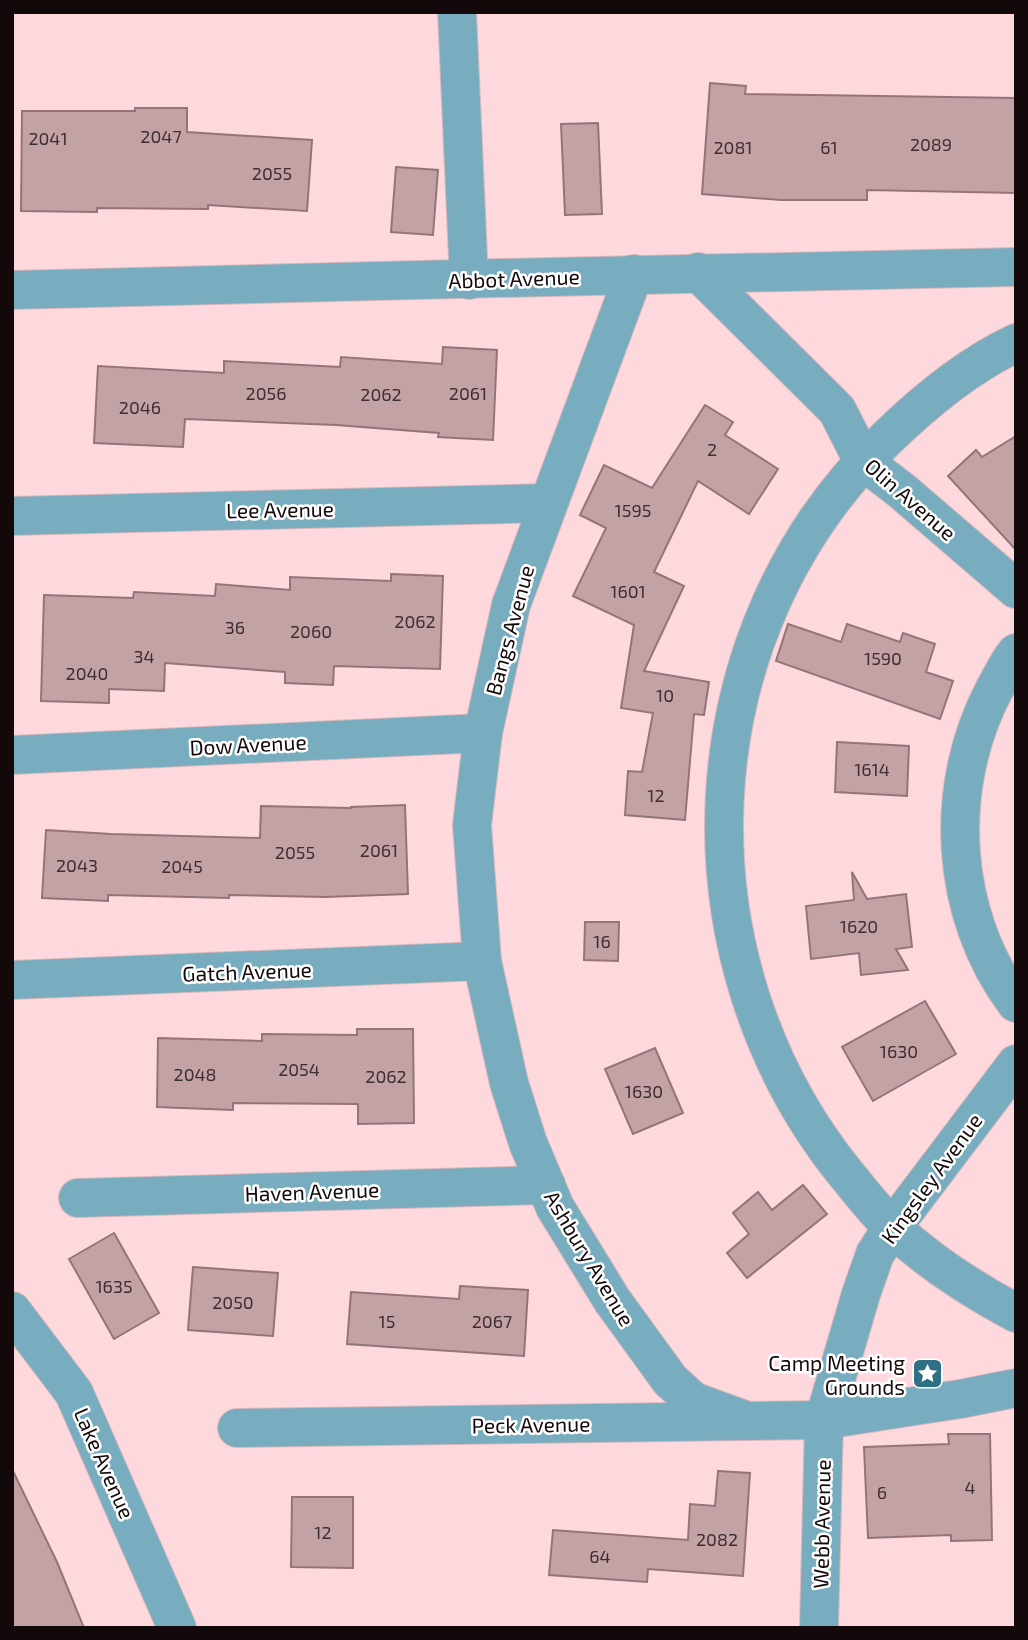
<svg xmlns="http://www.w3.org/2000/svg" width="1028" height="1640" font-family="'Exo 2',sans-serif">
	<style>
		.building { fill: #c3a2a6; stroke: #937478; stroke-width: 2 }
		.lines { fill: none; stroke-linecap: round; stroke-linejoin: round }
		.minor-casing { stroke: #d8b8bc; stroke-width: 40 }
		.minor { stroke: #77adbe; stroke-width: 38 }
		.labels { text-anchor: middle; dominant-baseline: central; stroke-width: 5; stroke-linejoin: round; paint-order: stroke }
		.number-label { font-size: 18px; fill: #3f2e31 }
		.street-label { font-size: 21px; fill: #13080a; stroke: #fff }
		.poi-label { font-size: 21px; fill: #13080a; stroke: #fff; text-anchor: end }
	</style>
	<rect width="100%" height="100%" fill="#fdd9de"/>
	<!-- building -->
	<g class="building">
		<path d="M710 83 746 86 745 94 1016 98V193L867 190V200H781L702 194Z"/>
		<path d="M135 108H187V132L312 140 307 211 208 205V209L97 208V212L21 211 22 111H135Z"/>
		<path d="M598 123 602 214 565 215 561 124Z"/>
		<path d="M396 167 438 170 433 235 391 232Z"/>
		<path d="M443 347 497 350 493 440 438 437 439 433 336 425 185 419 183 447 94 443 98 366 224 373V361L340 367 341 357 442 364Z"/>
		<path d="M705 405 733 422 725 435 778 469 749 514 698 481 654 572 684 586 644 671 709 682 704 715 694 714 685 820 625 815 628 771 642 772 653 713 621 708 634 625 573 596 606 528 580 515 604 465 652 488Z"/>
		<path d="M1016 436V550L948 476 976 450 982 457Z"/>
		<path d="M391 574 443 576 440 669 334 666 333 685 285 683V672L165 663 164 691 109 689V703L41 701 44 595 133 598 134 592 215 596 216 584 290 590V577L391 581Z"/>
		<path d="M788 624 841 642 847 624 900 642 903 633 935 644 926 672 953 681 940 719 776 661Z"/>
		<path d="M837 742 909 746 907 796 835 792Z"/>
		<path d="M405 805 408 894 325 897 229 895V898L108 895V901L42 898 46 830 111 834 260 838 261 806 351 808V807Z"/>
		<path d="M852 872 867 899 906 894 912 947 896 949 908 970 861 975 859 953 811 959 806 906 854 900Z"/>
		<path d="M585 922H619L618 961 584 960Z"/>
		<path d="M925 1001 956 1054 873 1101 842 1047Z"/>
		<path d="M357 1029H413L414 1123 358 1124V1104L233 1103V1110L157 1107 158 1038 262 1041V1034L357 1035Z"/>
		<path d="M655 1048 683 1113 633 1134 605 1069Z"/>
		<path d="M803 1185 827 1214 747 1278 727 1253 749 1234 733 1213 758 1192 772 1210Z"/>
		<path d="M114 1233 159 1313 114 1339 69 1259Z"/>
		<path d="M193 1267 278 1273 273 1336 188 1330Z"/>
		<path d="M460 1286 528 1290 524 1356 347 1344 351 1292 459 1299Z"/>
		<path d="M948 1434H990L992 1540 951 1541V1535L868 1538 864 1447 949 1444Z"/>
		<path d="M12 1469 57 1562 84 1628H12Z"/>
		<path d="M718 1471 750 1473 743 1576 648 1569 647 1582 549 1575 553 1530 688 1540 690 1504 715 1506Z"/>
		<path d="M292 1497H353V1568L291 1567Z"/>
	</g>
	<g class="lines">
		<defs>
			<g id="minor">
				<path d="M457 12 469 280"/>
				<path d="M698 272 837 410 863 461 902 491 1016 589"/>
				<path d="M634 274 511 605 483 733 472 825 482 961 509 1083 528 1143 555 1207 612 1300 670 1380 693 1401 748 1421"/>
				<path d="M12 290C347 283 681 272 1016 267"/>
				<path d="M1016 343C967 366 925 401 887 438 684 632 671 958 846 1174 861 1192 876 1212 893 1228 929 1262 973 1290 1016 1313"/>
				<path d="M12 516 547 503"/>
				<path d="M1016 653C1007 664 1001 678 994 690 943 787 949 914 1016 1003"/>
				<path d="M12 755 483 733"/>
				<path d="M12 980 482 961"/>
				<path d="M78 1198 546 1185"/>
				<path d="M12 1311 74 1393 177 1628"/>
				<path d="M237 1428 824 1420 960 1399 1016 1388"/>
				<path d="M819 1628 824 1420 861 1294 875 1254 892 1228 1016 1064"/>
			</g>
		</defs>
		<!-- minor casing -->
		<use href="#minor" class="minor-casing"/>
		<!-- minor -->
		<use href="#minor" class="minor"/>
	</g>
	<!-- icons -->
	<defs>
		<symbol id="sight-square" viewBox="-11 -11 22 22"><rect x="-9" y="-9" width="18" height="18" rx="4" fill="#2f7184" stroke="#fff"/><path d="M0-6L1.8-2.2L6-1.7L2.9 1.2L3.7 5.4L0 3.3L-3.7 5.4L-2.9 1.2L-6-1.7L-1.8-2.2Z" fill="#fff"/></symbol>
	</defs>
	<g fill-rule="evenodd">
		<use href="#sight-square" x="910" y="1356" width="35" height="35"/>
	</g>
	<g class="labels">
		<!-- number labels -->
		<g class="number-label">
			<text x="161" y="136">2047</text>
			<text x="48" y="138">2041</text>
			<text x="931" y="144">2089</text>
			<text x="733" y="147">2081</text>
			<text x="829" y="147">61</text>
			<text x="272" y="173">2055</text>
			<text x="266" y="393">2056</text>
			<text x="468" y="393">2061</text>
			<text x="381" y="394">2062</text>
			<text x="140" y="407">2046</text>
			<text x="712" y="449">2</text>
			<text x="633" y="510">1595</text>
			<text x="628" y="591">1601</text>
			<text x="415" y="621">2062</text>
			<text x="235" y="627">36</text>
			<text x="311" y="631">2060</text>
			<text x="144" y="656">34</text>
			<text x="883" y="658">1590</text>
			<text x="87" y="673">2040</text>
			<text x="665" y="695">10</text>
			<text x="872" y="769">1614</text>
			<text x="656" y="795">12</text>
			<text x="379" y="850">2061</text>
			<text x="295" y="852">2055</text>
			<text x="77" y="865">2043</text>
			<text x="182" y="866">2045</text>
			<text x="859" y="926">1620</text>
			<text x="602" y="941">16</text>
			<text x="899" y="1051">1630</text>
			<text x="299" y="1069">2054</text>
			<text x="195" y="1074">2048</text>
			<text x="386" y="1076">2062</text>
			<text x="644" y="1091">1630</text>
			<text x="114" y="1286">1635</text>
			<text x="233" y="1302">2050</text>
			<text x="387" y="1321">15</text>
			<text x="492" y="1321">2067</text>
			<text x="970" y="1487">4</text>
			<text x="882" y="1492">6</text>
			<text x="323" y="1532">12</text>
			<text x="717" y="1539">2082</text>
			<text x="600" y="1556">64</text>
		</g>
		<!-- street labels -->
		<g class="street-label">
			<text transform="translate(514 278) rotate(-2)">Abbot Avenue</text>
			<text transform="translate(911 499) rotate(41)">Olin Avenue</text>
			<text transform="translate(280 509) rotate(-1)">Lee Avenue</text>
			<text transform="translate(509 630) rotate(-75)">Bangs Avenue</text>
			<text transform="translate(248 744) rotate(-3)">Dow Avenue</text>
			<text transform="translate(247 971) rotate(-2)">Gatch Avenue</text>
			<text transform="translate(931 1178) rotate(-54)">Kingsley Avenue</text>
			<text transform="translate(312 1191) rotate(-2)">Haven Avenue</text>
			<text transform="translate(590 1258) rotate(59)">Ashbury Avenue</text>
			<text transform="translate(531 1424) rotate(-1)">Peck Avenue</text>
			<text transform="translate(105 1463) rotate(66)">Lake Avenue</text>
			<text transform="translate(821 1524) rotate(-89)">Webb Avenue</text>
		</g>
		<!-- poi labels -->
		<g class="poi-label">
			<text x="905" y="1362">Camp Meeting<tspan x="905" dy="24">Grounds</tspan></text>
		</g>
	</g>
	<!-- border -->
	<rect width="1028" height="1640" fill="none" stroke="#13080a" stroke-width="28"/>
</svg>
